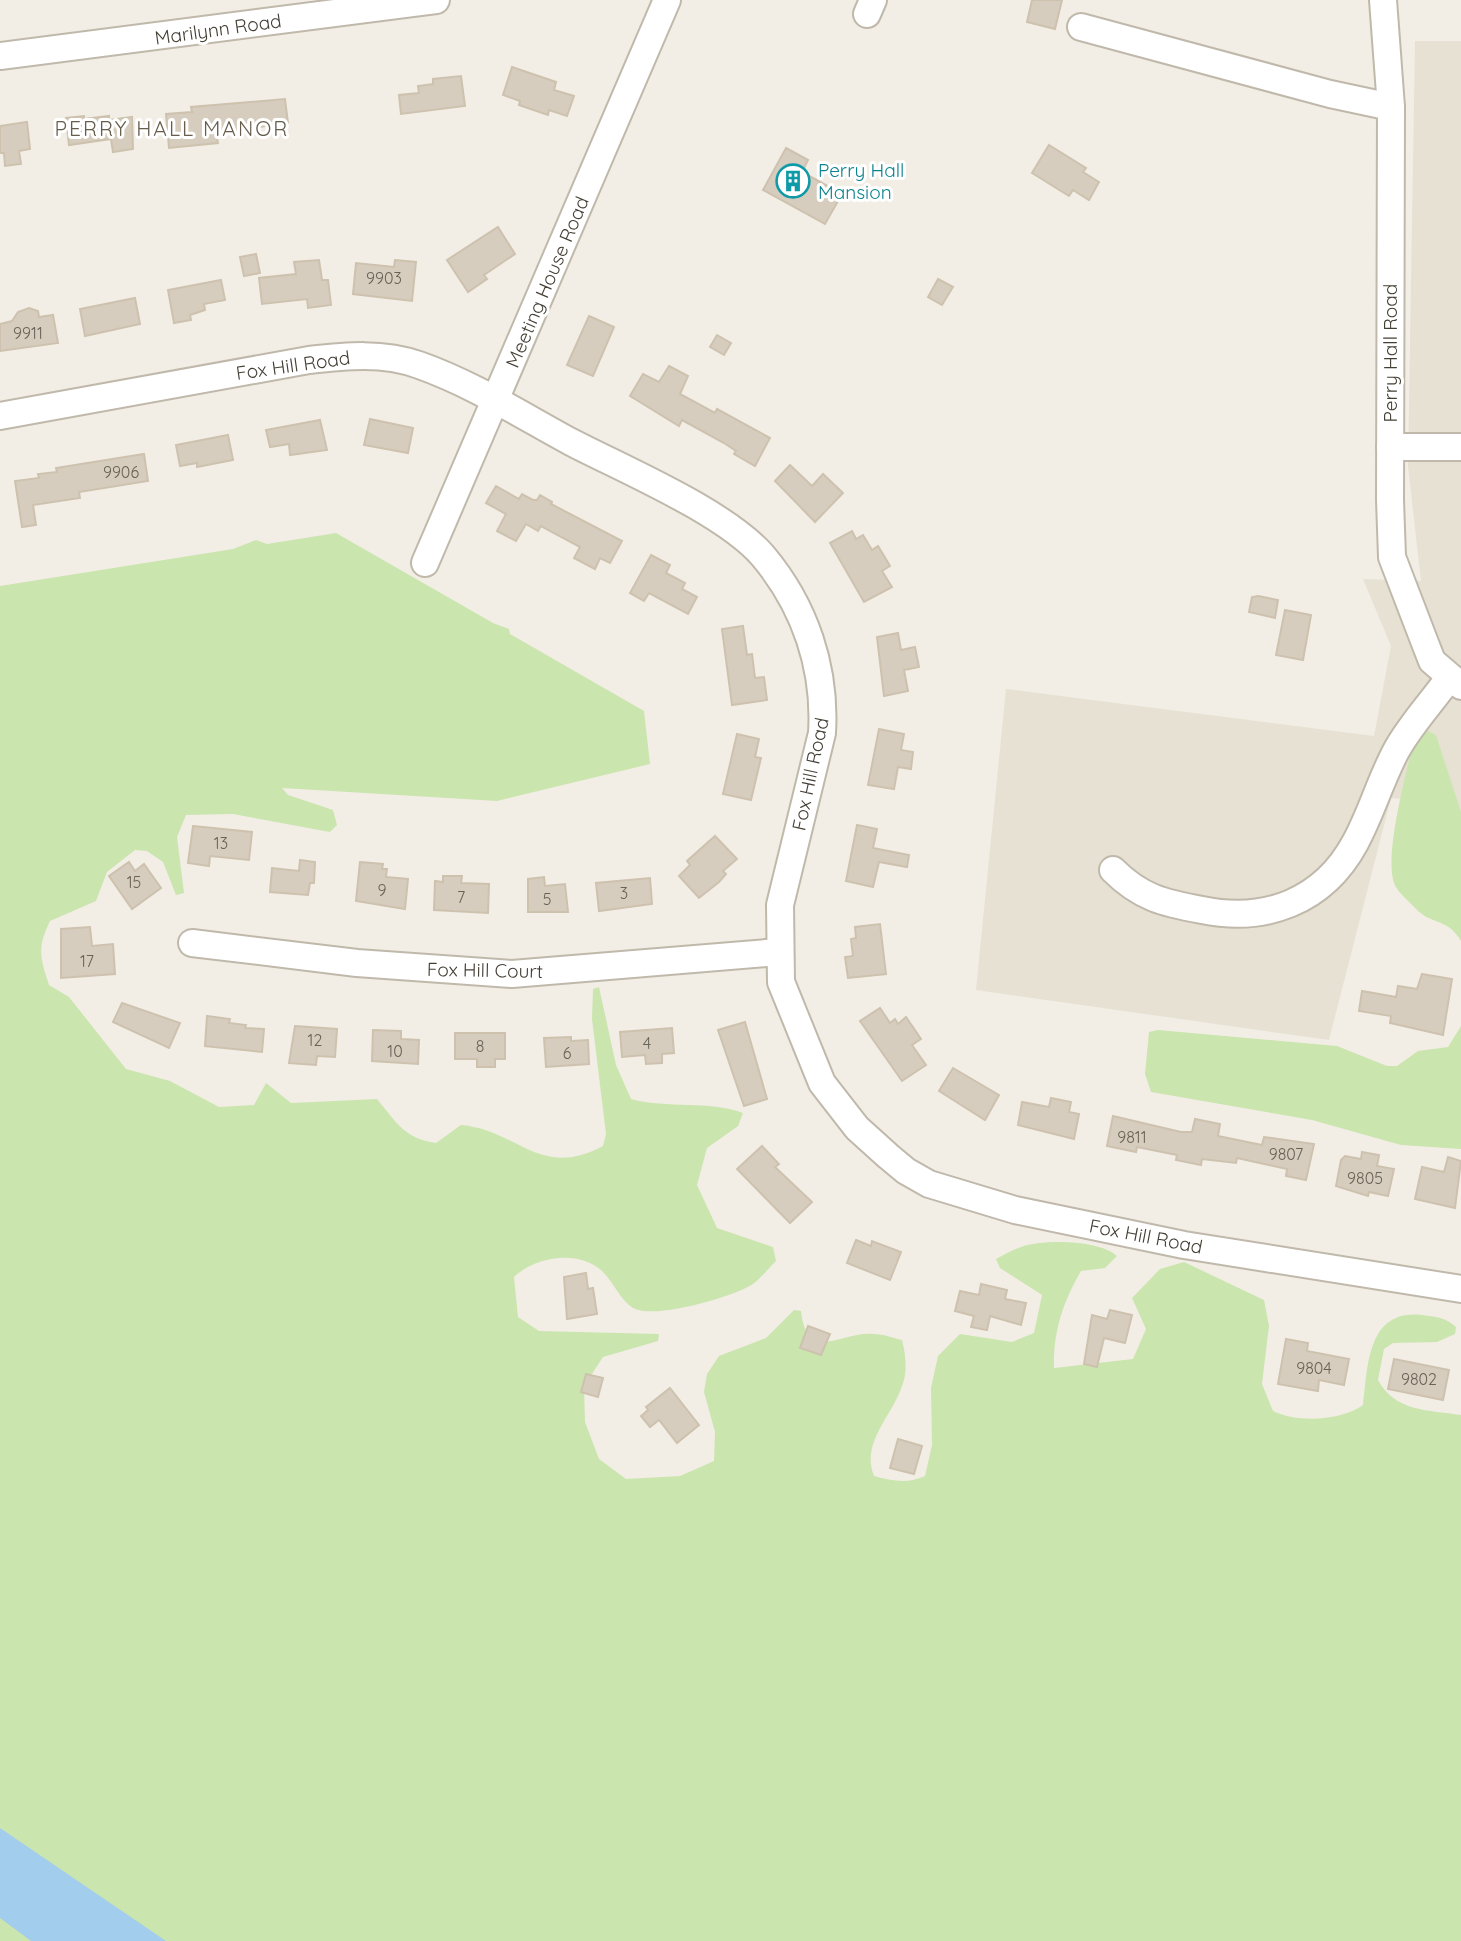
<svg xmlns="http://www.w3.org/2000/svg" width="1461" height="1941" font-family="Quicksand,sans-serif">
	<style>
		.residential { fill: #e6e1d3 }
		.green { fill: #cbe5af }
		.water { fill: #a3cded }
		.building { fill: #d6cdbe; stroke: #cec2af; stroke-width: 2 }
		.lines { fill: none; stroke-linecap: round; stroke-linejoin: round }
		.minor-casing { stroke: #c0b9ab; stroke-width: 30 }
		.minor { stroke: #fff; stroke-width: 26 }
		.labels { text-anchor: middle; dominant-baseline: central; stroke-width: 6; stroke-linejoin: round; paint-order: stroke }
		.number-label { font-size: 16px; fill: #686257 }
		.street-label { font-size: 19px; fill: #443f35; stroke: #fff }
		.culture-label { font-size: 19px; fill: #0d838f; stroke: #fff; text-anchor: start }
		.neighbourhood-label { font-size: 21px; letter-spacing: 2px; fill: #675d4d; stroke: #fff }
	</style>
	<rect width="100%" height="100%" fill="#f2eee5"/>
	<!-- residential -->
	<path class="residential" d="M1415 41H1461V842L1446 803 1391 798 1329 1040 976 990 1006 689 1374 736 1391 646 1363 579 1421 581 1408 466Z"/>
	<!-- green -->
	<g class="green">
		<path d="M336 533 493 623 509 629 510 634 644 711 650 764 497 801 282 788 288 795 333 810 337 825 330 832 233 814 186 815 177 837 184 893 176 895 163 862 147 851 135 850 107 872 96 901 50 921C37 948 40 957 49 985L69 997 126 1069 170 1081 219 1107 254 1105 266 1083 291 1103 377 1099C397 1123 404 1138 436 1143L461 1125C519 1130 539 1180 603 1146L606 1134 592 1019 593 989 599 987 616 1065 631 1099C669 1109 707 1100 743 1113L738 1126 707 1148 697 1185 717 1228 773 1247 776 1261C769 1268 761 1278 753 1284 733 1297 654 1320 633 1308 620 1300 613 1281 602 1271 578 1249 535 1257 514 1277L518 1317 539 1331 659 1334 658 1341 603 1357 584 1386 585 1422 599 1459 626 1479 680 1476 714 1461 715 1432 704 1392 707 1374 719 1356 766 1338 794 1310 801 1311C807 1365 841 1331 874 1334 883 1334 893 1338 902 1340 906 1356 908 1373 901 1389 890 1418 861 1444 874 1476 892 1481 908 1484 925 1476L932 1445 931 1388 938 1356 960 1334 1012 1342 1034 1333 1042 1295 1000 1268 996 1259C1004 1255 1012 1250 1021 1247 1044 1239 1099 1240 1117 1256L1105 1268 1081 1271C1063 1302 1053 1332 1054 1368L1133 1359 1146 1329 1132 1298 1160 1269 1184 1262 1264 1300 1269 1326 1262 1384 1273 1411C1297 1423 1341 1421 1363 1405 1368 1366 1367 1309 1422 1315 1436 1317 1445 1317 1456 1327L1455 1334 1437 1342 1393 1343 1384 1349 1378 1380C1395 1412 1429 1410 1461 1415V1941H0V586L233 549 256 540 267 544Z"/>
		<path d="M1422 728 1436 735 1461 812V941C1447 917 1432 926 1415 908 1409 901 1397 892 1394 883 1384 853 1407 772 1414 738Z"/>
		<path d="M1461 1026V1149L1401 1145 1312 1120 1151 1092 1145 1074 1149 1032 1158 1030 1337 1046 1387 1066H1397L1418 1051 1448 1047Z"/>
	</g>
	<!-- water -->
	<path class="water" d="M0 1828 166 1941H31L0 1918Z"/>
	<!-- building -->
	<g class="building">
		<path d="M1032 0H1062L1055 29 1027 22Z"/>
		<path d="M512 67 556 82 554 90 574 96 567 116 549 110 548 115 519 105 520 101 503 95Z"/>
		<path d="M461 76 465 106 401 114 399 95 419 93 418 86 433 84V79Z"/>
		<path d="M285 99 288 123 216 133 218 143 169 148 166 114 192 112 191 107Z"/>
		<path d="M84 116V119L109 116V120L132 117 133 149 113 152 111 139 69 145 66 118Z"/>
		<path d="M27 122 30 149 19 151 21 164 5 166 4 153H0V126Z"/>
		<path d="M1049 145 1086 168 1083 172 1099 182 1089 200 1073 190 1069 196 1032 173Z"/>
		<path d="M786 148 808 160 802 172 842 194 825 224 763 190Z"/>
		<path d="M498 227 515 254 484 275 487 279 468 292 447 260Z"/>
		<path d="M256 254 260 273 244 276 240 257Z"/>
		<path d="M319 260 322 280H328L331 305 308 308 307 299 262 304 259 278 296 274 294 262Z"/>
		<path d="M395 260 416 262 412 301 353 294 356 263 394 267Z"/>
		<path d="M938 279 953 287 942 305 928 297Z"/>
		<path d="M221 280 225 300 204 304 205 310 190 315 191 320 174 323 168 290Z"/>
		<path d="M135 298 140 324 85 336 80 309Z"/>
		<path d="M29 308 38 311 39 317 53 315 58 343 0 351V324L12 321 18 312Z"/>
		<path d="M589 316 614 327 593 376 567 365Z"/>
		<path d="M717 335 731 343 724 355 710 347Z"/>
		<path d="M669 366 688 376 680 394 715 413 717 409 770 438 755 466 734 454 736 451 724 443 682 420 679 426 630 396 643 374 659 382Z"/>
		<path d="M370 419 413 428 408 453 364 445Z"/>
		<path d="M320 420 327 450 290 455 289 444 270 447 266 430Z"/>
		<path d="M228 435 233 460 197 467V463L180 466 176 445Z"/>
		<path d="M144 454 148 481 79 492 80 498 33 505 36 525 22 527 15 481 39 478 38 474 57 472 56 468Z"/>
		<path d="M790 465 812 486 823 474 843 493 815 522 775 481Z"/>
		<path d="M496 486 519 499 522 494 533 500H537L540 495 552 502 551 504 622 541 610 563 600 558 595 569 574 558 580 547 541 526 538 531 526 524 516 541 497 531 506 514 486 503Z"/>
		<path d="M852 531 856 539 863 535 872 550 878 546 890 566 882 571 892 587 864 602 830 543Z"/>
		<path d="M651 555 670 565 666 573 685 583 682 589 697 597 688 614 649 593 644 601 630 593Z"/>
		<path d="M1258 596 1278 600 1275 618 1249 612 1252 597Z"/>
		<path d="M1285 610 1311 615 1303 660 1276 655Z"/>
		<path d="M743 626 747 655 752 654 755 678 764 677 767 700 732 705 722 629Z"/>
		<path d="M898 633 901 650 915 647 919 667 904 670 908 691 884 696 877 637Z"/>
		<path d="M879 729 904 734 901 750 913 752 911 769 898 767 894 789 868 785Z"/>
		<path d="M737 734 759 739 755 757 761 758 751 800 723 794Z"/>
		<path d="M857 825 877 829 873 848 909 855 907 867 879 862 873 887 846 881Z"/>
		<path d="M193 826 252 832 249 860 210 856 209 866 188 863Z"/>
		<path d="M715 836 737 859 723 871 726 874 719 882 699 898 679 876 690 865 687 861Z"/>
		<path d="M300 860 315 862 314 883H310L308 895 270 892 272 868 299 871Z"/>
		<path d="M129 862 135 871 144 864 161 888 132 909 109 876Z"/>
		<path d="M360 862 383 864 382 869H387L386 877 408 879 405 909 356 901Z"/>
		<path d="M443 876H462L461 883 489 884 488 913 434 910 435 881 443 882Z"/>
		<path d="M544 877 545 886 565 884 568 912H528V879Z"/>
		<path d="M650 878 652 904 599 911 596 883Z"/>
		<path d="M880 924 886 974 848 978 845 957 853 956 851 939 856 938 855 927Z"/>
		<path d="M90 927 92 946 113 944 115 974 61 978V929Z"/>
		<path d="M1422 974 1452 979 1443 1035 1390 1023 1391 1016 1359 1011 1362 991 1396 997 1398 986 1417 989Z"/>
		<path d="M122 1003 180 1023 169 1048 113 1022Z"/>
		<path d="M880 1008 890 1023 895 1019 898 1024 906 1017 921 1039 912 1045 926 1065 902 1081 860 1021Z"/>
		<path d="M207 1016 230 1019 229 1023 246 1025 245 1028 264 1029 262 1052 205 1046Z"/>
		<path d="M745 1022 767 1099 744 1106 718 1030Z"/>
		<path d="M295 1026 337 1029 335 1057 317 1056 316 1065 289 1063Z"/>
		<path d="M672 1028 674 1053 662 1054V1063L646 1064 645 1055 622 1057 620 1032Z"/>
		<path d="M373 1030 401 1031V1039L419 1040 418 1064 372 1061Z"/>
		<path d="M455 1033H505V1059H495V1067H477V1059H455Z"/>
		<path d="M571 1037V1041L588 1040 589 1064 546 1067 544 1038Z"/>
		<path d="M953 1068 999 1095 985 1120 939 1091Z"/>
		<path d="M1051 1098 1071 1102 1069 1112 1079 1114 1074 1139 1018 1125 1022 1102 1049 1107Z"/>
		<path d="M1113 1116 1181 1132H1192L1195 1119 1220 1124 1218 1136 1262 1145 1264 1137 1314 1144 1306 1180 1286 1176 1287 1169 1237 1158 1236 1163 1202 1159 1201 1165 1176 1160 1177 1155 1137 1147 1136 1152 1107 1146Z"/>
		<path d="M762 1146 779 1164 775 1167 812 1202 790 1223 737 1169Z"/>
		<path d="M1362 1152 1379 1155 1377 1166 1394 1169 1388 1196 1369 1192 1368 1196 1336 1186 1341 1160 1345 1156 1361 1159Z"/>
		<path d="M1448 1157 1461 1161 1455 1208 1415 1199 1422 1167 1444 1172Z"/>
		<path d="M856 1240 871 1246 872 1241 901 1252 890 1280 847 1263Z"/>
		<path d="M586 1273 588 1289 593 1288 597 1314 567 1319 564 1277Z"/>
		<path d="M981 1284 1007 1290 1005 1299 1026 1303 1021 1325 990 1316 987 1330 971 1327 974 1316 955 1311 960 1291 979 1295Z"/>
		<path d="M1110 1310 1132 1315 1125 1343 1104 1338 1097 1367 1084 1364 1092 1315 1107 1319Z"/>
		<path d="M808 1326 830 1334 821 1355 800 1348Z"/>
		<path d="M1286 1339 1308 1343 1307 1351 1349 1359 1344 1385 1319 1380 1318 1391 1278 1384Z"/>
		<path d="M1394 1359 1449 1370 1443 1400 1388 1389Z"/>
		<path d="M586 1374 603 1378 598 1397 581 1392Z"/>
		<path d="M670 1388 699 1425 677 1443 659 1420 650 1427 641 1416 648 1410 646 1407Z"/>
		<path d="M898 1439 922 1446 914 1474 890 1468Z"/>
	</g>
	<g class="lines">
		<defs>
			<g id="minor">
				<path d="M1383 0 1391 107 1390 500 1392 557 1425 643 1432 661 1461 686"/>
				<path d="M867 14 873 0"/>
				<path d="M1081 27 1330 94 1391 107"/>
				<path d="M0 56 436 0"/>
				<path d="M0 416 309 360C346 356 383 352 419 365 473 384 521 415 571 442 625 470 725 512 763 556 805 606 826 668 822 733L780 905 781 982 822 1083 857 1128 888 1156 906 1171 929 1184 1015 1210 1184 1245 1461 1289"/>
				<path d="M1390 447H1461"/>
				<path d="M425 563 667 0"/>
				<path d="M1113 870C1141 898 1164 903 1202 910 1265 923 1323 902 1355 843 1371 814 1380 781 1396 751 1410 725 1432 702 1449 678"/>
				<path d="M192 943 357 963 512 974 779 952"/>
			</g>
		</defs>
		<!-- minor casing -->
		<use href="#minor" class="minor-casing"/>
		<!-- minor -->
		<use href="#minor" class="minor"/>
	</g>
	<!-- icons -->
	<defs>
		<symbol id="building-ring" viewBox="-11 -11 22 22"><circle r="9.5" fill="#fff" stroke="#0f9aa8" stroke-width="1.5"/><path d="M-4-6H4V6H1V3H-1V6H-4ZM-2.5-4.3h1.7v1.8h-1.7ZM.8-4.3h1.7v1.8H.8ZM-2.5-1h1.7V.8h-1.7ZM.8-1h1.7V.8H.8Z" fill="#0f9aa8"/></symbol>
	</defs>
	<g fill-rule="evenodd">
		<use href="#building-ring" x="774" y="162" width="38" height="38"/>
	</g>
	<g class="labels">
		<!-- number labels -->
		<g class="number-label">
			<text x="384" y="278">9903</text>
			<text x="28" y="333">9911</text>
			<text x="121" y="472">9906</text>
			<text x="221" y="843">13</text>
			<text x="134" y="882">15</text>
			<text x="382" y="890">9</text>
			<text x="624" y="893">3</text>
			<text x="461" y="897">7</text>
			<text x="547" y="899">5</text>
			<text x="87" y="961">17</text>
			<text x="315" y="1040">12</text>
			<text x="647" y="1043">4</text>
			<text x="480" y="1046">8</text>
			<text x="395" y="1051">10</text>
			<text x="567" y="1053">6</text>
			<text x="1132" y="1137">9811</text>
			<text x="1286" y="1154">9807</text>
			<text x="1365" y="1178">9805</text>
			<text x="1314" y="1368">9804</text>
			<text x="1419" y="1379">9802</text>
		</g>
		<!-- street labels -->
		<g class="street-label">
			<text transform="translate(218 29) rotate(-8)">Marilynn Road</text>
			<text transform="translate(547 282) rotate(-67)">Meeting House Road</text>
			<text transform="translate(1390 353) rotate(-90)">Perry Hall Road</text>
			<text transform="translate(293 365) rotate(-8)">Fox Hill Road</text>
			<text transform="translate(810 774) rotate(-78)">Fox Hill Road</text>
			<text transform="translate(485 970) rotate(1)">Fox Hill Court</text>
			<text transform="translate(1146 1236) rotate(11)">Fox Hill Road</text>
		</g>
		<!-- culture labels -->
		<g class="culture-label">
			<text x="818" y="170">Perry Hall<tspan x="818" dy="22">Mansion</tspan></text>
		</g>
		<!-- neighbourhood labels -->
		<g class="neighbourhood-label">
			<text x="172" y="128">PERRY HALL MANOR</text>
		</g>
	</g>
</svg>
